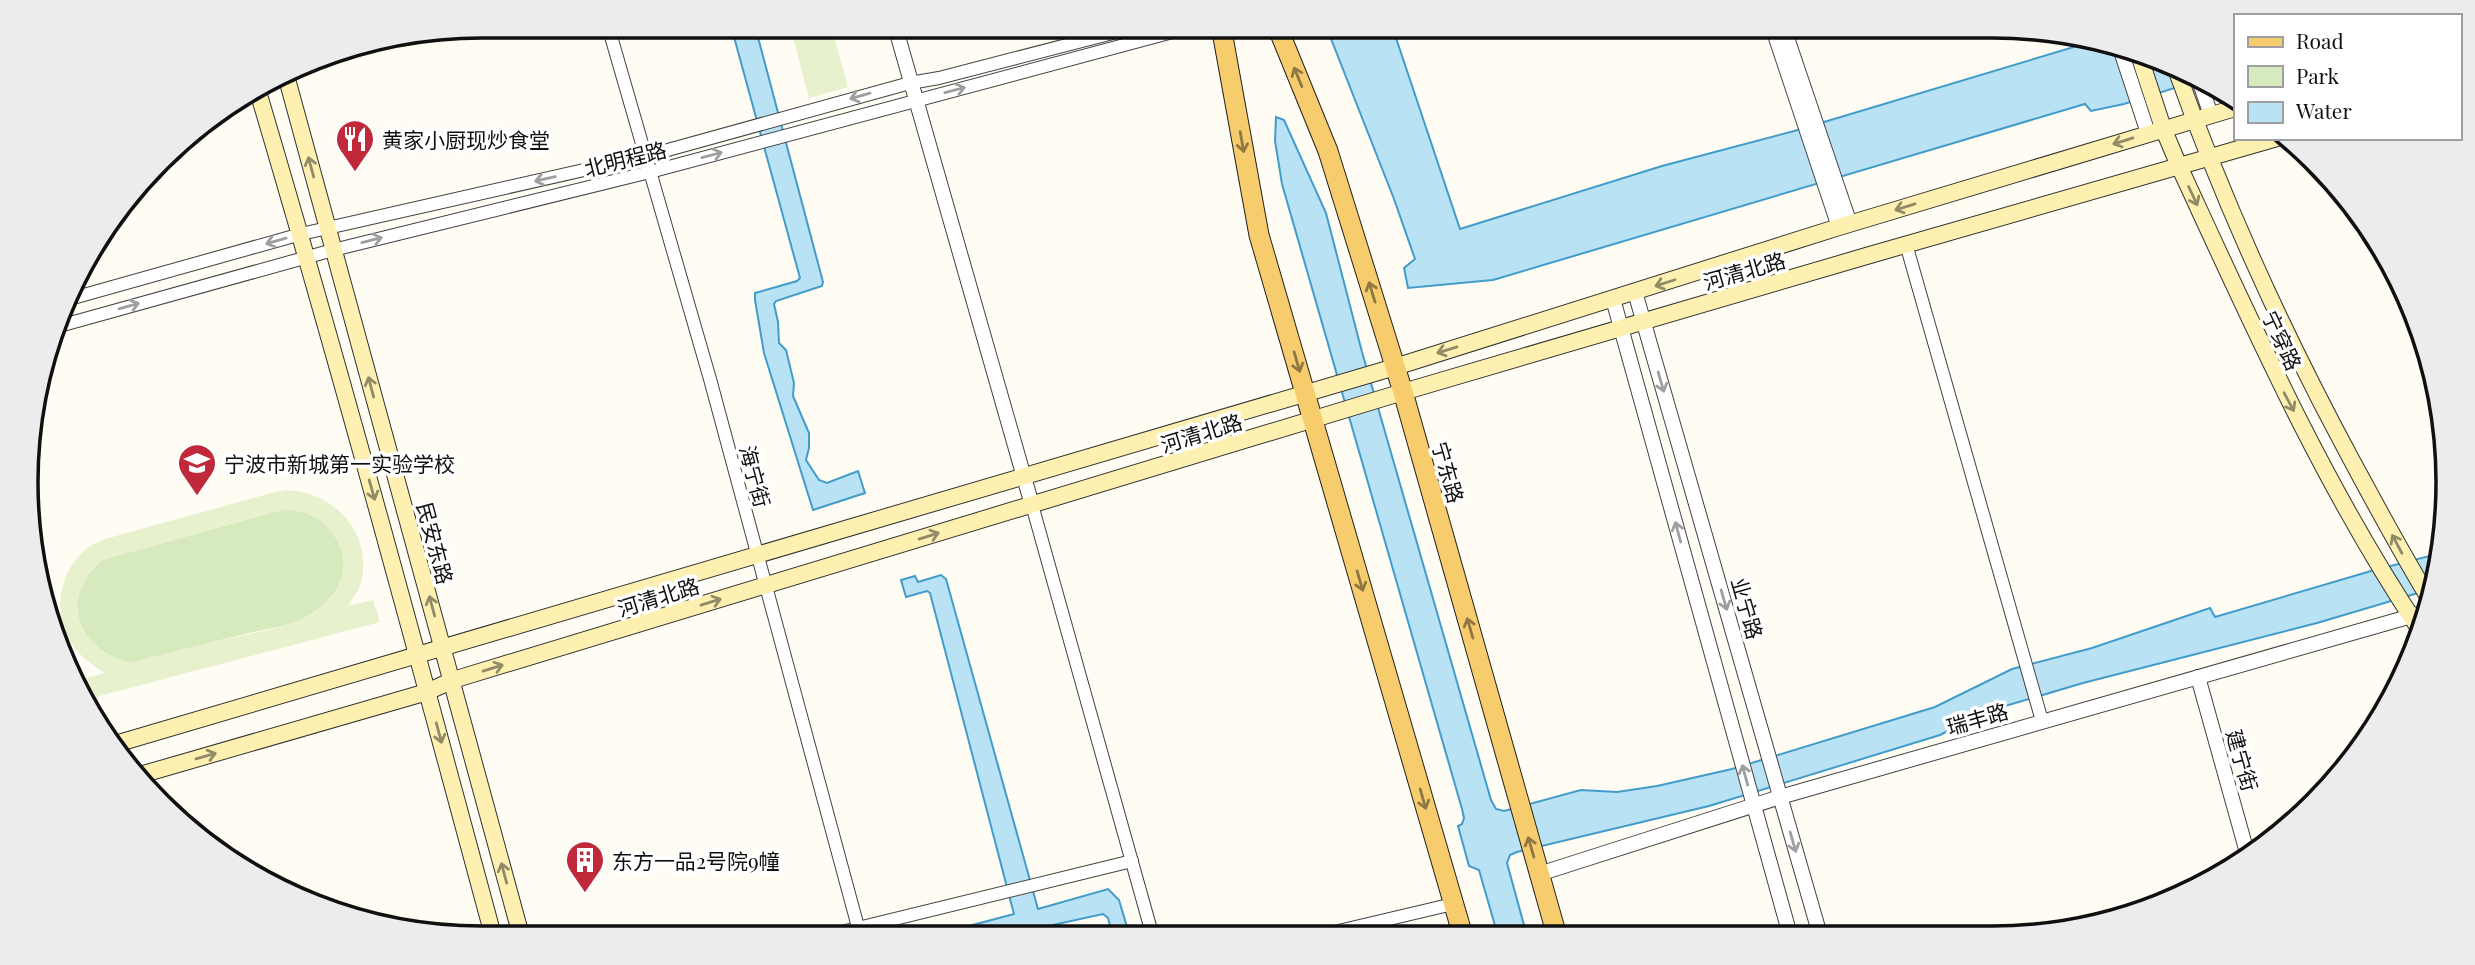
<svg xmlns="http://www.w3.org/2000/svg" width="2475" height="965" font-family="'Playfair Display','Noto Sans SC',serif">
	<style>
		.green { fill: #d7eabd }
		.pitch { fill: #e7f1ce; fill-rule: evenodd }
		.water { fill: #b9e2f5; stroke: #419ccb; stroke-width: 2 }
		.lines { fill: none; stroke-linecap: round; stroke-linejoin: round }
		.minor-casing { stroke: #434343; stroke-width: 14 }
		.tertiary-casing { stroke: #434343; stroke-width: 16 }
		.secondary-casing { stroke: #323232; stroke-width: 18 }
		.primary-casing { stroke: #212121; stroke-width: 21 }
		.minor { stroke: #fff; stroke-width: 12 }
		.tertiary { stroke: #fff; stroke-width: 14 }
		.secondary { stroke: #fdf0b0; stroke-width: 16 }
		.primary { stroke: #f6cc6d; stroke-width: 19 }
		.oneway { stroke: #8e7743 }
		.oneway2 { stroke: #9f9f9f }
		.oneway3 { stroke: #928b68 }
		.labels { text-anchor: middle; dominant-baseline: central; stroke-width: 7; stroke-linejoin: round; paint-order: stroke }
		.poi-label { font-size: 21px; fill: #101010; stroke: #fff; text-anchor: start }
		.street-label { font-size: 21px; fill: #101010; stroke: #fff }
		.rim { fill: none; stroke: #101010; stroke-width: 3.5 }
	</style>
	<rect width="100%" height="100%" fill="#fffcf4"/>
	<!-- green -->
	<path class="green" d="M285 509C309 511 328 520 339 544 355 577 329 607 300 620 285 627 265 629 249 633 209 643 169 653 130 663 77 648 57 599 102 560Z"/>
	<!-- pitch -->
	<g class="pitch">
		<path d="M790 26H831L848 87 809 98Z"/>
		<path d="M287 490C330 492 367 526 363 571 363 585 355 595 348 606L373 600 380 622 88 699 80 680 105 673C93 665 80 657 72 644 52 614 58 573 86 549 91 545 99 542 105 539L275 492ZM285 509C309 511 328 521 339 544 355 577 329 607 300 620 280 629 246 634 223 640 192 647 161 655 130 663 77 648 57 599 102 560Z"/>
	</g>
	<!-- water -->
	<g class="water">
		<path d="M731 26H755L823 282 822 286 776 301 774 304 778 322 779 343 786 350 794 383 793 396 809 433V448L806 460 819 480 827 483 858 471 865 493 813 510 764 353 755 300V293L797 281 800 278Z"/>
		<path d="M1326 26H1392L1460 229 1662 166 1794 131 2097 40 2111 42 2203 79 2124 104 2091 111 2085 104 1493 280 1408 288 1404 268 1415 259 1394 199Z"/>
		<path d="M1276 117 1284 120 1326 213 1362 352 1491 800 1496 809 1504 811 1581 790 1617 792 1657 786 1732 769 1935 707 2012 669 2092 648 2210 608 2215 617 2371 571 2441 553 2435 588 2317 623 2083 683 1985 712 1940 735 1709 806 1517 852 1510 855 1507 863 1527 936H1498L1479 870 1469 866 1458 826 1462 824 1464 818 1462 809 1282 184 1275 141Z"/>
		<path d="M941 575 946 579 1038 909 1108 889 1119 900 1130 937H1113L1108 918 1103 914 998 937 957 938 959 930 965 927 1014 914 930 593 927 591 906 597 901 580 915 576 918 582Z"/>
	</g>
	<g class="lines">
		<defs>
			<g id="minor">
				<path d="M608 26 710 379 861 938"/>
				<path d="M1906 244 2042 721"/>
				<path d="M73 298 301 234 646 156 910 83 939 78 1140 26"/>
				<path d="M63 325 333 250 650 172 1195 26"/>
				<path d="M1032 505 1153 937"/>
				<path d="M1313 937 1453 904"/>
				<path d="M817 938 1132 861"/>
			</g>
			<g id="tertiary">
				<path d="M895 26 1032 505"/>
				<path d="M1772 26 1839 227"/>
				<path d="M1783 26 1850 224"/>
				<path d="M2119 45 2148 133"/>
				<path d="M2197 75 2211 115"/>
				<path d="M1635 292 1820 935"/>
				<path d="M1613 299 1790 935"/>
				<path d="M2198 677 2248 856"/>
				<path d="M1539 874 1780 797 2429 611"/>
			</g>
			<g id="secondary">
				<path d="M2138 52 2163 128 2179 166C2252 324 2323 485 2420 630"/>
				<path d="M2175 66C2223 201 2283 333 2351 459 2377 507 2403 556 2432 603"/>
				<path d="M287 79 522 939"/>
				<path d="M259 95C342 375 418 657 494 939"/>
				<path d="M112 745 1395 367 1839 227 2235 108"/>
				<path d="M140 775 427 692 453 680 1403 392 1863 257 2277 138"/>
			</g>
			<g id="primary">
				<path d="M1221 26 1259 235 1463 936"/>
				<path d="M1277 26 1328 151 1403 392 1557 936"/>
			</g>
		</defs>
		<!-- minor casing -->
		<use href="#minor" class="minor-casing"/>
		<!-- tertiary casing -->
		<use href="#tertiary" class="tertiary-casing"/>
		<!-- secondary casing -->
		<use href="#secondary" class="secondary-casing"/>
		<!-- primary casing -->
		<use href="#primary" class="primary-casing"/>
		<!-- minor -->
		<use href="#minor" class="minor"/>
		<!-- tertiary -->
		<use href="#tertiary" class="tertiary"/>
		<!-- secondary -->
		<use href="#secondary" class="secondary"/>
		<!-- primary -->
		<use href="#primary" class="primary"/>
	</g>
	<!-- one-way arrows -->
	<defs><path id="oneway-shaft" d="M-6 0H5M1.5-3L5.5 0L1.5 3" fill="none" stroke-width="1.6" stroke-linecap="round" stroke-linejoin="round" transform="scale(1.75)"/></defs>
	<g class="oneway">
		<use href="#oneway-shaft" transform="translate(1298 77) rotate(-112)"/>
		<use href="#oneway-shaft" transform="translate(1242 142) rotate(80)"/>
		<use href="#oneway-shaft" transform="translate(1372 292) rotate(-107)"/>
		<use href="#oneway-shaft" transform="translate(1297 362) rotate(74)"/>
		<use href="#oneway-shaft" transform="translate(1360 581) rotate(74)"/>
		<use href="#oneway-shaft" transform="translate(1470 628) rotate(-106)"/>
		<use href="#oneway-shaft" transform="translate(1423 799) rotate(74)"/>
		<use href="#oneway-shaft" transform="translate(1531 847) rotate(-106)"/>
	</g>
	<g class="oneway2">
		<use href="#oneway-shaft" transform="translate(955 90) rotate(-15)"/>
		<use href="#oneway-shaft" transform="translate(860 96) rotate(164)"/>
		<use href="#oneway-shaft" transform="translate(712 155) rotate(-15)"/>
		<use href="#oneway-shaft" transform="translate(545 179) rotate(167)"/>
		<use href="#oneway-shaft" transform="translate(372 240) rotate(-14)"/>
		<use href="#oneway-shaft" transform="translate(276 241) rotate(164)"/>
		<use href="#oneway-shaft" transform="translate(129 306) rotate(-16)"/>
		<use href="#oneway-shaft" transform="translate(1661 382) rotate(74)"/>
		<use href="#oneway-shaft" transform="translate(1678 532) rotate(-105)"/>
		<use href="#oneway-shaft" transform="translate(1724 600) rotate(74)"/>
		<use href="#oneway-shaft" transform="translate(1745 775) rotate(-105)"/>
		<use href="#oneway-shaft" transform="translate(1793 842) rotate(74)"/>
	</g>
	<g class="oneway3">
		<use href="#oneway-shaft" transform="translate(2123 141) rotate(163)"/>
		<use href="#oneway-shaft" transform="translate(311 167) rotate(-105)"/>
		<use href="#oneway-shaft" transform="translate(2193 196) rotate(65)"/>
		<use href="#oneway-shaft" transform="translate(1905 207) rotate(163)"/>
		<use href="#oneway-shaft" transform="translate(1665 283) rotate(162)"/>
		<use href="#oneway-shaft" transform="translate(1447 350) rotate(163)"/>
		<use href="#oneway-shaft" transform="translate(371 387) rotate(-105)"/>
		<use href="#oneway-shaft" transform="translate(2289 402) rotate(62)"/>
		<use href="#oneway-shaft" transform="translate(372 490) rotate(74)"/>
		<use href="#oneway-shaft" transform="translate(929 536) rotate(-17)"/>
		<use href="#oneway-shaft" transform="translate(2397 544) rotate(-118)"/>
		<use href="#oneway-shaft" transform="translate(711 602) rotate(-17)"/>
		<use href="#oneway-shaft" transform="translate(432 606) rotate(-105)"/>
		<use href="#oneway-shaft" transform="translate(493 668) rotate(-17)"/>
		<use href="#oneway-shaft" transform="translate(439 733) rotate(75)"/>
		<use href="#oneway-shaft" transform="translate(206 756) rotate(-16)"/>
		<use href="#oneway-shaft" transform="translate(504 873) rotate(-105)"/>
	</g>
	<!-- icons -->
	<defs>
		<symbol id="restaurant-pin" viewBox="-11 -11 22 30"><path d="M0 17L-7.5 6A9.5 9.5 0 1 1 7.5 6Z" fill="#bf2939" stroke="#fff"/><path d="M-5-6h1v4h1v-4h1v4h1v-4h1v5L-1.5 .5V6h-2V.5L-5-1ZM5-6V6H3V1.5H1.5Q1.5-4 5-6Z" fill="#fff"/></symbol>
		<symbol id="school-pin" viewBox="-11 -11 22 30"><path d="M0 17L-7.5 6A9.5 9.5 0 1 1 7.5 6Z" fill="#bf2939" stroke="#fff"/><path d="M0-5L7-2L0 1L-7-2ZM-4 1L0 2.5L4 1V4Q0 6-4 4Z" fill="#fff"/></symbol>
		<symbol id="building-pin" viewBox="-11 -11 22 30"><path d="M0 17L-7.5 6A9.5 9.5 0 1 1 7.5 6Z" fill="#bf2939" stroke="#fff"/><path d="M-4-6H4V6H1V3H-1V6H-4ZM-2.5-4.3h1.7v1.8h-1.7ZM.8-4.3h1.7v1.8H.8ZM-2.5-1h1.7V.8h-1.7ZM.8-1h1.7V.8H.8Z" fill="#fff"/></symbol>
	</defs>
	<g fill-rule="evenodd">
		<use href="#restaurant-pin" x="333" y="117" width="44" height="60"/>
		<use href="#school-pin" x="175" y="441" width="44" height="60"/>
		<use href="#building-pin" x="563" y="838" width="44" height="60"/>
	</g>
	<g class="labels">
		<!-- poi labels -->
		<g class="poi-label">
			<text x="382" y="139">黄家小厨现炒食堂</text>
			<text x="224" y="463">宁波市新城第一实验学校</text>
			<text x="612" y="860">东方一品2号院9幢</text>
		</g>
		<!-- street labels -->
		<g class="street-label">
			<text transform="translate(625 158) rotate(-14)">北明程路</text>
			<text transform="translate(1744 270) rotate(-16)">河清北路</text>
			<text transform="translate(2283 340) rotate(65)">宁穿路</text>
			<text transform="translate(1201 432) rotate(-17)">河清北路</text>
			<text transform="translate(1449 472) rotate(74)">宁东路</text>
			<text transform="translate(756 476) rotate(75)">海宁街</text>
			<text transform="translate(436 543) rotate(75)">民安东路</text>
			<text transform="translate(658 596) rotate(-17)">河清北路</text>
			<text transform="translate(1748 608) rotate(74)">业宁路</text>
			<text transform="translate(1977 718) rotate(-16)">瑞丰路</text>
			<text transform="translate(2243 760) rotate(74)">建宁街</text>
		</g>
	</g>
	<!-- crop -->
	<path d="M0 0H2475V965H0ZM482 38H1992A444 444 0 0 1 2436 482V482A444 444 0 0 1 1992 926H482A444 444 0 0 1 38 482V482A444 444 0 0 1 482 38Z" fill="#ececec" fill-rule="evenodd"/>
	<path class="rim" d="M482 38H1992A444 444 0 0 1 2436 482V482A444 444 0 0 1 1992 926H482A444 444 0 0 1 38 482V482A444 444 0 0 1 482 38Z"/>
	<!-- legend -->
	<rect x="2234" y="14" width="228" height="126" fill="#ffffff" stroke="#9f9f9f" stroke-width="2"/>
	<rect x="2248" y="37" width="35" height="10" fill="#f6cc6d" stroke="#9f9f9f" stroke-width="2"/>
	<text x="2296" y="49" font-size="21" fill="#101010">Road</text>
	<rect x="2248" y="66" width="35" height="21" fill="#d7eabd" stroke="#9f9f9f" stroke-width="2"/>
	<text x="2296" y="84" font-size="21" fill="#101010">Park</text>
	<rect x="2248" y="102" width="35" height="21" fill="#b9e2f5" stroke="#9f9f9f" stroke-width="2"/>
	<text x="2296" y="119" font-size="21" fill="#101010">Water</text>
</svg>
